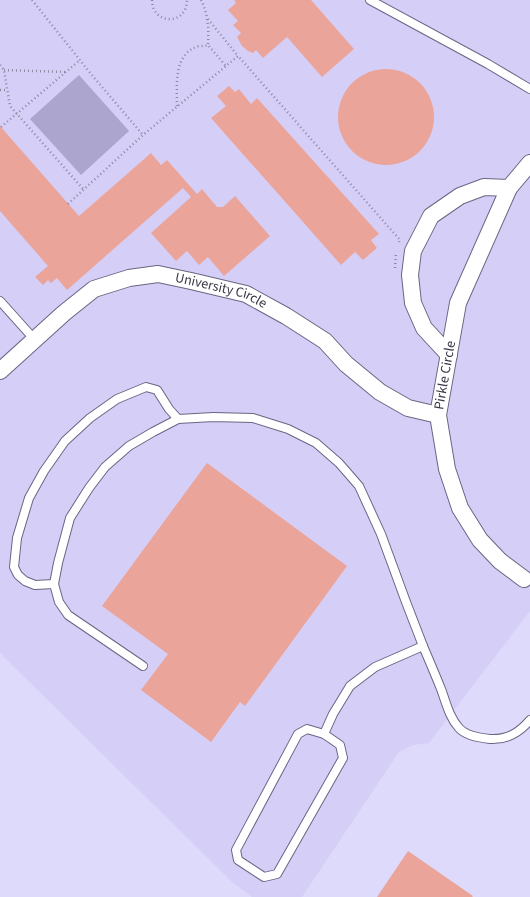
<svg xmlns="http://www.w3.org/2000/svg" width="530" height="897" font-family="'Source Sans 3',sans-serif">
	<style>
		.built { fill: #d5cff8 }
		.green { fill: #aca6ce }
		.building { fill: #eba499 }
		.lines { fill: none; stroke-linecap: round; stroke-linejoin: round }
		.service-casing { stroke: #6a6582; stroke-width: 10 }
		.minor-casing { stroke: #6a6582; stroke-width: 18 }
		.path { stroke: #8c89a0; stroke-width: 2.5; stroke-dasharray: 1 3; stroke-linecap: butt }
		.service { stroke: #fff; stroke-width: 8 }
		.minor { stroke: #fff; stroke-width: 16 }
		.labels { text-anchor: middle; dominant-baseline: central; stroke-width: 3.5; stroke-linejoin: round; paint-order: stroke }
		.street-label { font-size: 14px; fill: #3a3845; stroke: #fff }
	</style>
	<rect width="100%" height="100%" fill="#dedafb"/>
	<!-- built -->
	<path class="built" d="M0 0H530V611L429 743 413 745 399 752 302 897H252L232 882 5 658 0 652Z"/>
	<!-- green -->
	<path class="green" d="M79 75 129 131 81 175 30 119Z"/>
	<!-- building -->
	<g class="building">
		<path d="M234 0H311L354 49 322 77 287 37 263 58 256 50 253 53 248 51 242 46 237 37 241 33 233 25 238 21 228 10 236 3Z"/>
		<circle cx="386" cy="117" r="48"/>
		<path d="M229 86 235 92 239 89 251 104 257 98 379 234 371 240 377 248 363 260 355 252 341 265 211 118 226 106 217 96Z"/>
		<path d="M0 126 79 216 151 153 161 165 167 160 197 194 202 189 217 207H223L235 196 270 236 224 276 208 257 199 265 187 251 176 261 151 233 191 197 183 188 67 290 57 278 51 283 48 280 43 285 35 277 48 266 0 211Z"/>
		<path d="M207 463 347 566 245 706 240 702 211 742 141 690 168 654 102 606Z"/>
		<path d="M408 851 473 896 472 897H377Z"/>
	</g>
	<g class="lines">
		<defs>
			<g id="service">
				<path d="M370 0 488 64 530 89"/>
				<path d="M0 301 35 340"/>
				<path d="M178 419 153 432 129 446 105 467 89 488 70 518 58 563 54 584 35 585 25 581 18 575 14 567 17 538 29 498 44 471 65 441 90 418 117 399 146 387 157 390 169 409 178 419 213 417 253 418 288 429 316 443 339 463 359 486 381 534 406 602 423 646"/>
				<path d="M54 584 59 602 68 615 143 666"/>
				<path d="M307 729 324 734 340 745 343 758 277 874 264 877 238 860 236 850 298 734Z"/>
				<path d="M324 734 333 714 350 686 375 667 423 646C429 660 435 674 441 689 446 702 449 717 459 728 466 736 480 738 490 739 507 740 519 733 530 720"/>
			</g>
			<g id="minor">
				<path d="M449 355 424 328 413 303 410 275 413 251 431 216 460 196 484 187 509 188"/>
				<path id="s1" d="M0 371 64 313 94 289 129 278 158 274 191 281 246 294 286 316 325 341 346 364 380 392 408 408 438 415"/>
				<path id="s2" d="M524 579 500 561 480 540 460 508 447 469 438 415 458 303 509 188 530 163"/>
			</g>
		</defs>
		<!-- service casing -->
		<use href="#service" class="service-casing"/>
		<!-- minor casing -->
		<use href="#minor" class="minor-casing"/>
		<!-- path -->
		<g class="path">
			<path d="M32 0 91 74 143 135"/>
			<path d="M152 0C152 25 187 26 187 0"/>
			<path d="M201 0C208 13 209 30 208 45"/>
			<path d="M208 19 238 56"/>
			<path d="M0 65 4 70 10 106 84 190"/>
			<path d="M4 70 66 72"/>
			<path d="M0 90H7"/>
			<path d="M177 106C177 86 173 53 199 46 202 46 205 46 208 45L226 66"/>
			<path d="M1 127 80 60"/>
			<path d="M68 204 143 135 238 56 400 240 399 242"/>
			<path d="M395 268 396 253"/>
		</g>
		<!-- service -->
		<use href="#service" class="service"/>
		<!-- minor -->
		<use href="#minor" class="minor"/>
	</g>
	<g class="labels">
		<!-- street labels -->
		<g class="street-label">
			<text stroke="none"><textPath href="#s1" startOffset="256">University Circle</textPath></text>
			<text stroke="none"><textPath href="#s2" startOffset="233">Pirkle Circle</textPath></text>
		</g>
	</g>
</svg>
